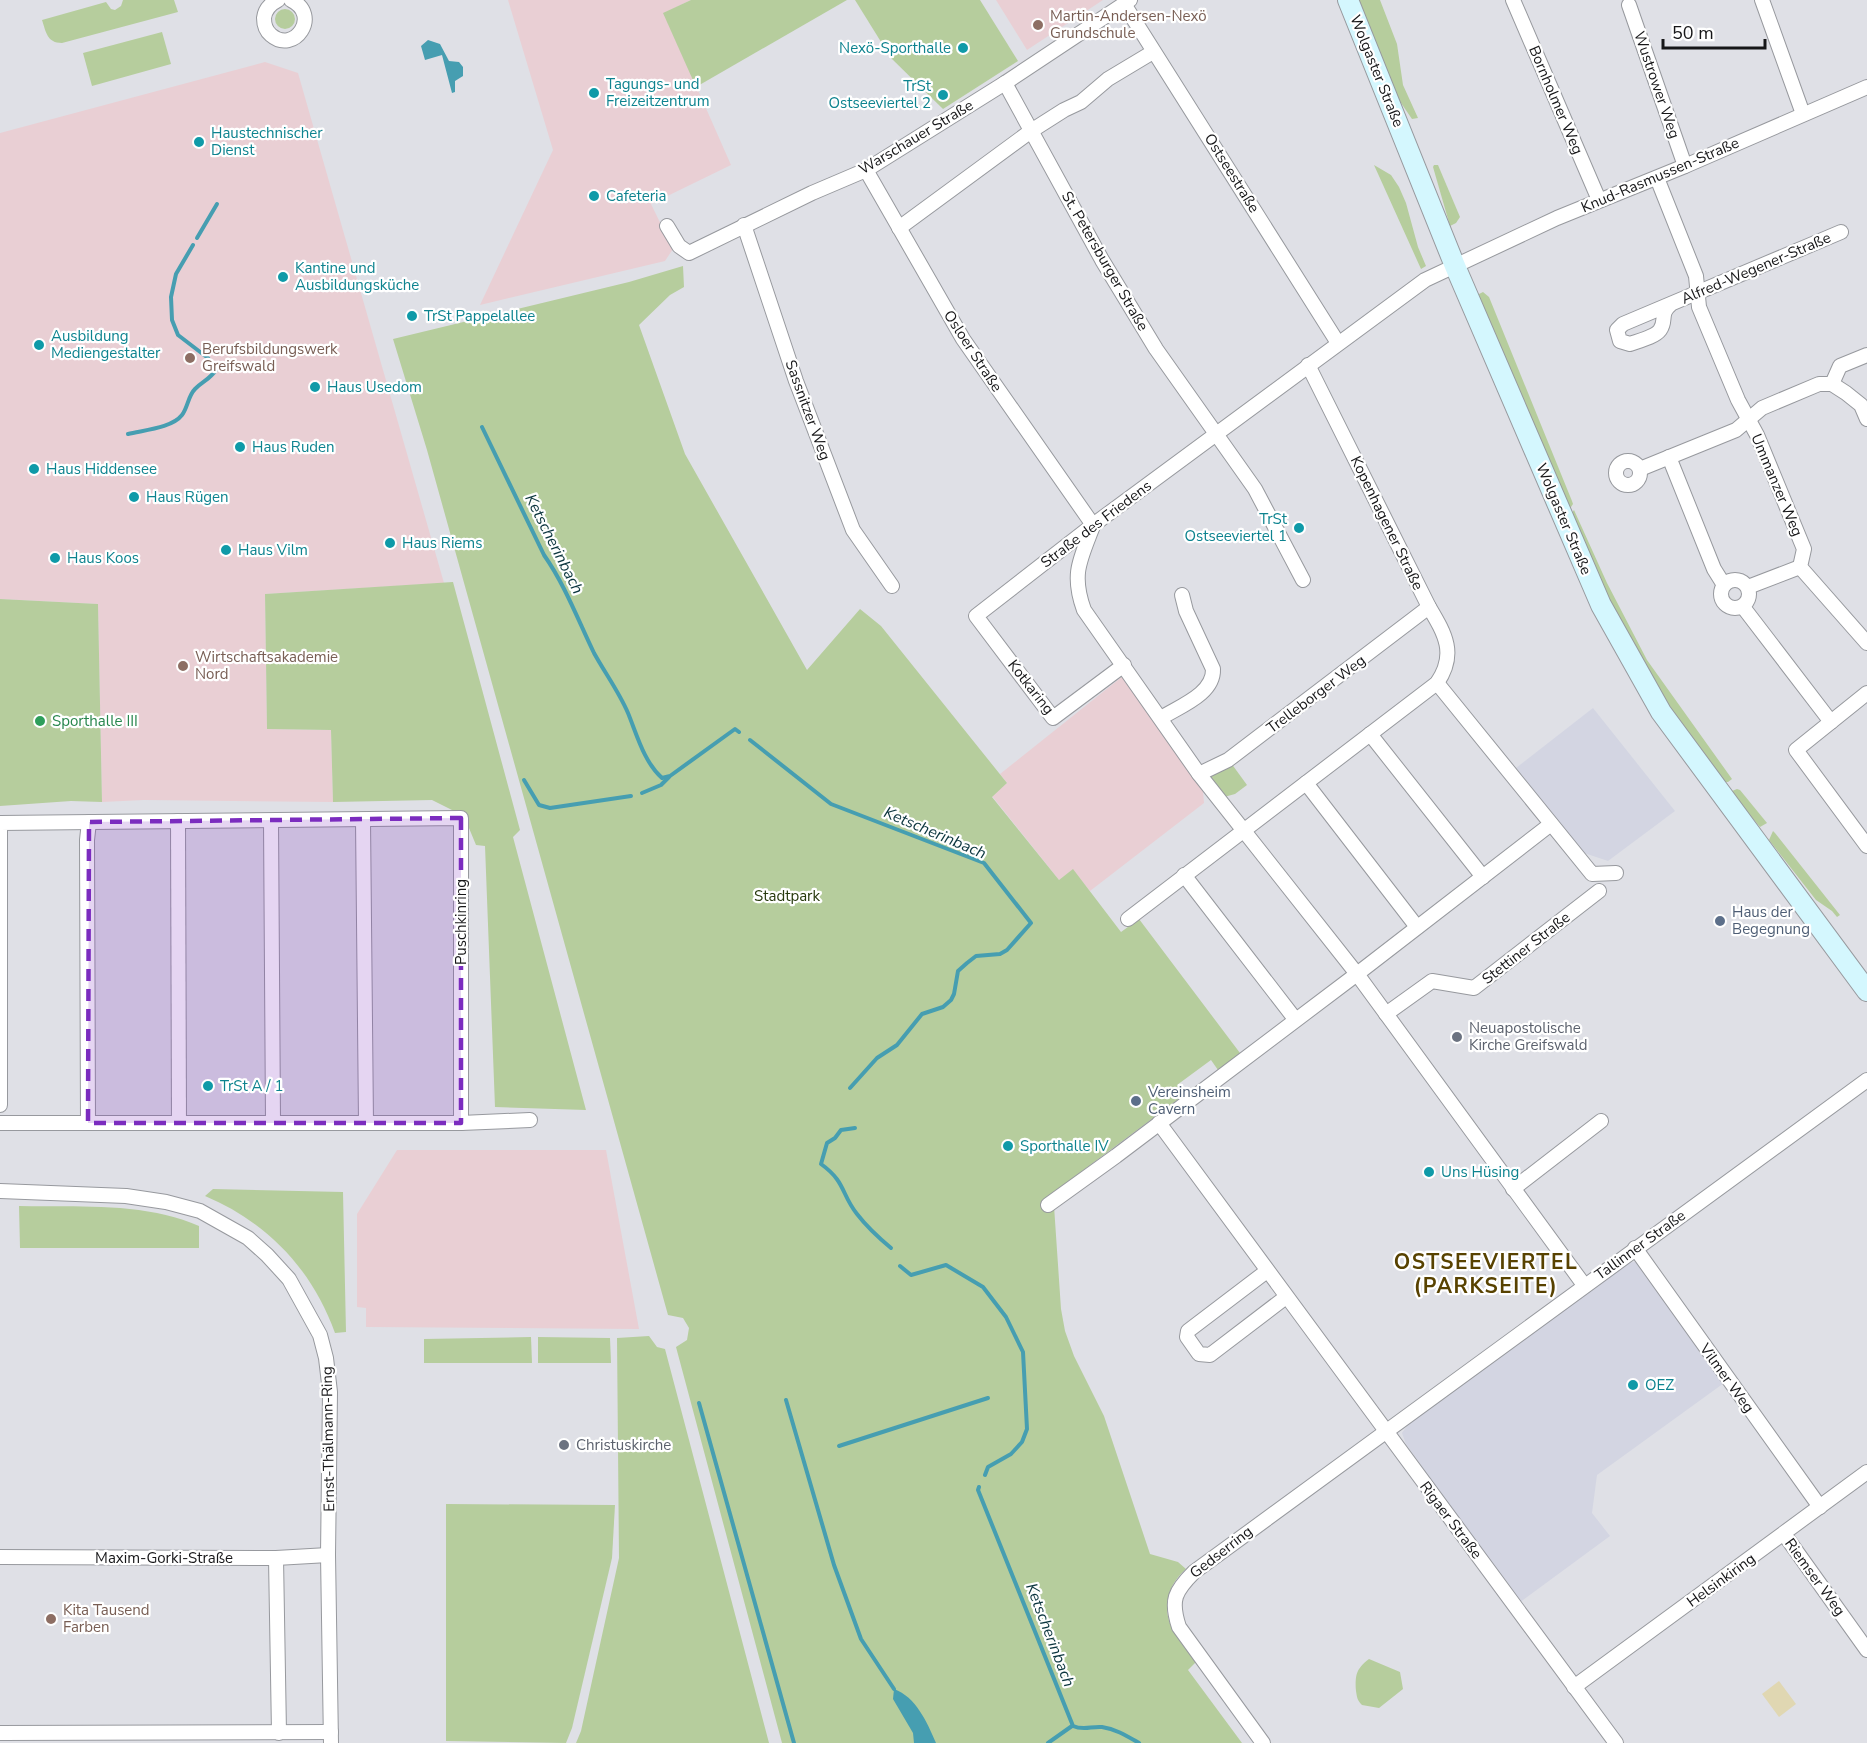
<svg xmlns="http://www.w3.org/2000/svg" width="1867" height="1743" font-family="'Nunito Sans',sans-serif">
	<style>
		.built { fill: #d3d5e2 }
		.education { fill: #e9cfd4 }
		.green { fill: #b6cd9d }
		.sand { fill: #e0d7b2 }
		.water { fill: #469eb1 }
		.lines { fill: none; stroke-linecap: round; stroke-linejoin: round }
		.stream { stroke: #469eb1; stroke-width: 4 }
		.street-casing { stroke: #97999e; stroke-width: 16 }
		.secondary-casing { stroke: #97999e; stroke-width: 22 }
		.street { stroke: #fff; stroke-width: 14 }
		.secondary { stroke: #d4f7fe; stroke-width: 20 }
		.marked { fill: #7b2cbf; fill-opacity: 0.2; stroke: #7b2cbf; stroke-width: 4.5; stroke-dasharray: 12 8; stroke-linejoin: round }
		.education-dot { fill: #8d6e63; stroke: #fff; stroke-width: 2 }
		.culture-dot { fill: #0f9aa8; stroke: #fff; stroke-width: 2 }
		.leisure-dot { fill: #2e9e5b; stroke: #fff; stroke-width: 2 }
		.service-dot { fill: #5c6f8a; stroke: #fff; stroke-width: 2 }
		.worship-dot { fill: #6b7280; stroke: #fff; stroke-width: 2 }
		.labels { text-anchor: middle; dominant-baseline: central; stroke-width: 4.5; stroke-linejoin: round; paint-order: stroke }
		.education-label { font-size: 15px; fill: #785e54; stroke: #fff; text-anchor: start }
		.culture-label { font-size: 15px; fill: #0d838f; stroke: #fff; text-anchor: start }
		.street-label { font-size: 15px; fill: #161618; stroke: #fff }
		.leisure-label { font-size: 15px; fill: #27864d; stroke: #fff; text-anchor: start }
		.park-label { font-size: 15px; fill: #27390d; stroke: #fff }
		.service-label { font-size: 15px; fill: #4e5e75; stroke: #fff; text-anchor: start }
		.worship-label { font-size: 15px; fill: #5b616d; stroke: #fff; text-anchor: start }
		.water-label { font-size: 16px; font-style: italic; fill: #0b353e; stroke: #fff }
		.district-label { font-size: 21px; font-weight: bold; letter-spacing: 1.5px; fill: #584200; stroke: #fff }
	</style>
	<rect width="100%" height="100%" fill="#dfe0e6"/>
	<!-- built -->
	<g class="built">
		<path d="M1593 708 1675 811 1608 861 1584 853 1516 768Z"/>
		<path d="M1635 1262 1640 1266 1724 1383 1597 1475 1592 1513 1610 1536 1519 1603 1406 1444 1402 1433 1410 1422 1627 1263Z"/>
	</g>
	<!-- education -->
	<g class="education">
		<path d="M508 0H691L664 13 731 165 651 204 673 249 665 261 480 305 553 150Z"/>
		<path d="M996 0H1103L1027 50Z"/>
		<path d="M265 62 298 73 444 583 265 594 267 729 331 730 333 802 144 800 102 802 98 604 0 599V133Z"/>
		<path d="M1123 676 1203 791 1204 803 1090 891 1073 870 1059 880 992 796 1007 783 1000 774Z"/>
		<path d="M397 1150H606L639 1329 366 1327V1308L357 1307V1214Z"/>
	</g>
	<!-- green -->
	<g class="green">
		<path d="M123 0H174L178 12 62 43C47 43 46 32 42 20L106 2 111 9 115 10 121 6Z"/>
		<path d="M691 0H847L696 87 663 13Z"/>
		<path d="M855 0H980L1018 61 943 109 891 58Z"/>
		<path d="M1356 0H1380L1397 44 1403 85 1418 118 1412 119 1390 87Z"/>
		<circle cx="285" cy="19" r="10"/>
		<path d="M162 32 171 64 92 86 83 53Z"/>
		<path d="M1374 165 1391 175 1399 187 1406 203 1418 247 1426 266 1421 269Z"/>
		<path d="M1434 165H1438L1460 217 1456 223 1450 226 1433 167Z"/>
		<path d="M683 266 684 287 670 295 639 325 685 454 807 670 860 609 881 626 1007 783 992 797 1059 880 1073 869 1121 932 1139 919 1240 1053 1218 1070 1211 1060 1177 1085 1184 1095 1042 1201 1054 1206 1061 1309 1065 1331 1074 1356 1104 1416 1150 1554 1178 1562 1186 1569C1169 1583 1162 1606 1171 1626 1177 1639 1188 1651 1196 1662L1188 1670 1242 1743H782L676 1347 687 1340 689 1328 683 1318 668 1315 427 450 393 339 629 282Z"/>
		<path d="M1483 292 1489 297 1572 501 1573 504 1571 507 1564 505 1479 297V294Z"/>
		<path d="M1574 510 1607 583 1647 660 1732 779 1728 782H1724L1657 692 1614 618 1571 514Z"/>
		<path d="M453 582 520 830 513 837 586 1110 495 1107 485 846 476 845 464 816 432 800 333 802 331 730 267 729 265 594Z"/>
		<path d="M0 599 98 604 102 802 71 801 0 806Z"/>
		<path d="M1231 763 1247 785 1235 794 1224 797 1209 777Z"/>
		<path d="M1737 789 1740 790 1767 823 1760 827 1732 794V791Z"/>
		<path d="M1773 831 1775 833 1840 915 1837 917 1832 911 1816 900 1769 840Z"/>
		<path d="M213 1189 343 1192 346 1332 335 1333C312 1269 267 1222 205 1196Z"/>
		<path d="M19 1206C76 1207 147 1202 199 1226V1248H20Z"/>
		<path d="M649 1336 657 1347 665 1349 769 1743H576L581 1731 619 1558 617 1338Z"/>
		<path d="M531 1337 532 1363H424V1339Z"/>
		<path d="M538 1337 610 1338 611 1363H538Z"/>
		<path d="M446 1504 615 1505 612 1558 572 1728 566 1743 446 1741Z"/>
		<path d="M1369 1659 1400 1672 1403 1689 1379 1708 1362 1705C1357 1700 1357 1697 1356 1691 1355 1675 1356 1669 1369 1659Z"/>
	</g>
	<!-- sand -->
	<path class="sand" d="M1779 1681 1796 1704 1779 1717 1762 1694Z"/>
	<!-- water -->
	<g class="water">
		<path d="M428 40 440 44 449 61 459 62 463 67V76L455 81V92L452 93 442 55 425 60 421 46Z"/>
		<path d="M894 1689C916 1697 927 1722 936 1743H914L913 1733 893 1699Z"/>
	</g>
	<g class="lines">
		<!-- stream -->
		<g class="stream">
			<path d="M197 238 217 204"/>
			<path d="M482 427 544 555C565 585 578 620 594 653 605 673 619 692 628 713 637 735 644 762 662 778L670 776 735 729 739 732"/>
			<path d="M128 434C144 430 172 428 182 415 188 407 188 396 195 389 203 381 209 380 216 370L208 358 178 335 172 320 171 297 176 274 193 245"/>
			<path d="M750 740 831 804 984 863 1031 923 1007 950 1000 954 976 956 967 963 958 971 954 994 951 1000 943 1007 922 1014 897 1045 877 1058 850 1088"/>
			<path d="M524 780 539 805 550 808 631 796"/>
			<path d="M642 793 661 785 669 777"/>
			<path d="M855 1128 841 1130 835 1138 827 1143 821 1164C846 1182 841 1194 857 1214 867 1227 879 1238 891 1248"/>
			<path d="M900 1266 911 1275 946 1265 983 1287 1006 1317 1023 1352 1027 1429 1022 1442 1011 1454 988 1467 985 1475"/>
			<path d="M786 1400 834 1565 861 1639 894 1689"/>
			<path d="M699 1403 794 1743"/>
			<path d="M839 1446 988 1398"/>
			<path d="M979 1487 978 1490 1073 1726C1084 1731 1091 1726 1102 1727 1116 1729 1127 1736 1139 1743"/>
			<path d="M1048 1743 1072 1726"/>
		</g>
		<defs>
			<g id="street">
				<path d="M278 0C270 4 265 9 264 18 264 25 266 31 271 35 294 55 322 15 291 0"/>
				<path d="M1513 0 1599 200"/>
				<path d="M1762 0 1803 114"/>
				<path d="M1124 4 1338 343"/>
				<path d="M1629 5 1685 166"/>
				<path d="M1005 83 1102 260 1156 349 1255 489 1303 580"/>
				<path d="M866 170 963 339 1093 525"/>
				<path d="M1657 178 1696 276 1699 307 1738 400 1757 435 1804 549 1800 567 1867 643"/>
				<path d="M744 225 796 381 853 530 892 586"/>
				<path d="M667 226 679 246 689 253 812 193 866 170 1005 83 1130 0"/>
				<path d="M899 228 1031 131 1064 110 1081 102 1108 79 1153 52"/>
				<path d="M1671 304C1659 314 1667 320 1660 330 1655 337 1638 341 1630 344L1620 341 1617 330 1623 324 1841 232"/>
				<path d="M1832 384 1840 366 1867 355"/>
				<path d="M1669 457 1714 569 1724 585"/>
				<circle cx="1628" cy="473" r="12"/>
				<path d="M1640 469 1736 430 1762 408 1819 384H1832L1846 393 1861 405 1867 419"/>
				<path d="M1093 526C1080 560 1071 574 1084 610L1199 774 1357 974 1584 1285"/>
				<circle cx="1735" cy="594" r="14"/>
				<path d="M1748 587 1800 567"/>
				<path d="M1743 607 1831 722"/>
				<path d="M1124 665 1053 718 976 616 1093 525 1425 280 1557 218 1685 166 1867 87"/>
				<path d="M1437 683 1592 874 1616 873"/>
				<path d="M1867 693 1796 750 1867 846"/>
				<path d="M1161 718C1180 706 1214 694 1213 669L1186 611 1182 595"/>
				<path d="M1370 734 1483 877"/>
				<path d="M1199 774 1228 760 1429 607"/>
				<path d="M1306 783 1417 927"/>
				<path d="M363 820 366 1123"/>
				<path d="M178 821 179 1123"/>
				<path d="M271 821 273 1122"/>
				<path d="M1184 875 1295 1019"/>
				<path d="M1128 919 1437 683C1457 654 1445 634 1429 607L1308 365"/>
				<path d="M1386 1014 1432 981 1474 988 1599 891"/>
				<path d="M0 1105V823L461 818V1123"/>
				<path d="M0 1123H461L530 1120"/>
				<path d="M88 1123 87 840 89 822"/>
				<path d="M1159 1123 1616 1743"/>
				<path d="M1513 1189 1601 1121"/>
				<path d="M0 1191 126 1196 166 1202 200 1211 248 1238 267 1255 289 1279 320 1335 326 1358 330 1392 328 1555 331 1743"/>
				<path d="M1048 1205 1116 1156 1357 974 1551 824"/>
				<path d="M1635 1248 1820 1507"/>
				<path d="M1267 1271 1188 1331 1187 1337 1199 1354 1210 1355 1286 1297"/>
				<path d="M1784 1534 1867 1650"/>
				<path d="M0 1557 276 1558 328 1555"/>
				<path d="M276 1558 279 1733"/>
				<path d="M1574 1687 1867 1472"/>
				<path d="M0 1733 331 1732"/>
				<path d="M1263 1743 1179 1627C1170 1600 1175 1591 1194 1572L1867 1080"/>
			</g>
			<path id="secondary" d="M1348 0 1455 266 1601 605 1661 712 1867 991"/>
		</defs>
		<!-- street casing -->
		<use href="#street" class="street-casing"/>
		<!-- secondary casing -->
		<use href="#secondary" class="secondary-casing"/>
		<!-- street -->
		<use href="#street" class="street"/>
		<!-- secondary -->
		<use href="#secondary" class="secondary"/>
	</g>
	<!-- marked area -->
	<path class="marked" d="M461 818V1123H88L89 822Z"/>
	<!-- markers -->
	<g class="education-dot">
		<circle cx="1038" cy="25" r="6"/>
		<circle cx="190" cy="358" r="6"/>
		<circle cx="183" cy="666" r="6"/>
		<circle cx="51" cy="1619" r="6"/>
	</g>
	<g class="culture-dot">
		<circle cx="963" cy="48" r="6"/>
		<circle cx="594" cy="93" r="6"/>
		<circle cx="943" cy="95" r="6"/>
		<circle cx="199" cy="142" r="6"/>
		<circle cx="594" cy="196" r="6"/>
		<circle cx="283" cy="277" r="6"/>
		<circle cx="412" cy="316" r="6"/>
		<circle cx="39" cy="345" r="6"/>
		<circle cx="315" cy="387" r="6"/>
		<circle cx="240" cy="447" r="6"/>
		<circle cx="34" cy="469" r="6"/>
		<circle cx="134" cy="497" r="6"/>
		<circle cx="1299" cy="528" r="6"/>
		<circle cx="390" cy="543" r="6"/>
		<circle cx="226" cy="550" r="6"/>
		<circle cx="55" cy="558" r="6"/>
		<circle cx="208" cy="1086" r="6"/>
		<circle cx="1008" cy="1146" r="6"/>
		<circle cx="1429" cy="1172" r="6"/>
		<circle cx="1633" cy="1385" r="6"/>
	</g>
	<circle class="leisure-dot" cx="40" cy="721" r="6"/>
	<g class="service-dot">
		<circle cx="1720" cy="921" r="6"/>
		<circle cx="1136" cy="1101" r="6"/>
	</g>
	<g class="worship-dot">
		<circle cx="1457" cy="1037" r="6"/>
		<circle cx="564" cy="1445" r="6"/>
	</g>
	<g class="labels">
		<!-- education labels -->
		<g class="education-label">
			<text x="1050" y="16">Martin-Andersen-Nexö<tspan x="1050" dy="17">Grundschule</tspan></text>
			<text x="202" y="349">Berufsbildungswerk<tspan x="202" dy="17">Greifswald</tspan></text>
			<text x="195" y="657">Wirtschaftsakademie<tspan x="195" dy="17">Nord</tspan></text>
			<text x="63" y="1610">Kita Tausend<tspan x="63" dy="17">Farben</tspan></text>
		</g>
		<!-- culture labels -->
		<g class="culture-label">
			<text x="951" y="48" text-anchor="end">Nexö-Sporthalle</text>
			<text x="606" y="84">Tagungs- und<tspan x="606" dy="17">Freizeitzentrum</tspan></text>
			<text x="931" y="86" text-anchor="end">TrSt<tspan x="931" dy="17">Ostseeviertel 2</tspan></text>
			<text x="211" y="133">Haustechnischer<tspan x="211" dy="17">Dienst</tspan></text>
			<text x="606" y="196">Cafeteria</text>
			<text x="295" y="268">Kantine und<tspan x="295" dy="17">Ausbildungsküche</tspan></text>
			<text x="424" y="316">TrSt Pappelallee</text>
			<text x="51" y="336">Ausbildung<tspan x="51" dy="17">Mediengestalter</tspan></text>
			<text x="327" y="387">Haus Usedom</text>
			<text x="252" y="447">Haus Ruden</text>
			<text x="46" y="469">Haus Hiddensee</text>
			<text x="146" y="497">Haus Rügen</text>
			<text x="1287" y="519" text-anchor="end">TrSt<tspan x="1287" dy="17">Ostseeviertel 1</tspan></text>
			<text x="402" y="543">Haus Riems</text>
			<text x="238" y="550">Haus Vilm</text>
			<text x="67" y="558">Haus Koos</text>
			<text x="220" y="1086">TrSt A / 1</text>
			<text x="1020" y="1146">Sporthalle IV</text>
			<text x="1441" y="1172">Uns Hüsing</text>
			<text x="1645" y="1385">OEZ</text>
		</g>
		<!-- street labels -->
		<g class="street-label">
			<text transform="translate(1377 71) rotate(68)">Wolgaster Straße</text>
			<text transform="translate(1657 85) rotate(71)">Wustrower Weg</text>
			<text transform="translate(1556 100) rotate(67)">Bornholmer Weg</text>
			<text transform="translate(916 137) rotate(-31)">Warschauer Straße</text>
			<text transform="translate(1232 173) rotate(58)">Ostseestraße</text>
			<text transform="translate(1660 175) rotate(-23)">Knud-Rasmussen-Straße</text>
			<text transform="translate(1105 261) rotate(60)">St. Petersburger Straße</text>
			<text transform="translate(1756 268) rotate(-23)">Alfred-Wegener-Straße</text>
			<text transform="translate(973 351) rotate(57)">Osloer Straße</text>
			<text transform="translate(808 410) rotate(70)">Sassnitzer Weg</text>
			<text transform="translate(1777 485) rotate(67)">Ummanzer Weg</text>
			<text transform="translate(1564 519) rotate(67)">Wolgaster Straße</text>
			<text transform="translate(1387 523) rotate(64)">Kopenhagener Straße</text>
			<text transform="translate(1096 524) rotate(-37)">Straße des Friedens</text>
			<text transform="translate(1031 687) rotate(52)">Kotkaring</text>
			<text transform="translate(1316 694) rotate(-37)">Trelleborger Weg</text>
			<text transform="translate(461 922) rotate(-90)">Puschkinring</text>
			<text transform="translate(1526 948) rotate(-38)">Stettiner Straße</text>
			<text transform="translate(1640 1245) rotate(-36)">Tallinner Straße</text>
			<text transform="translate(1727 1378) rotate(54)">Vilmer Weg</text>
			<text transform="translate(328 1439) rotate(-91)">Ernst-Thälmann-Ring</text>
			<text transform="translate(1451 1520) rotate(53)">Rigaer Straße</text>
			<text transform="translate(1221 1552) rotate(-38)">Gedserring</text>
			<text x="164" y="1558">Maxim-Gorki-Straße</text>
			<text transform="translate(1815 1577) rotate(54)">Riemser Weg</text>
			<text transform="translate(1721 1580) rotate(-36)">Helsinkiring</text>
		</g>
		<!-- leisure labels -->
		<g class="leisure-label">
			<text x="52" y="721">Sporthalle III</text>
		</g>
		<!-- park labels -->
		<g class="park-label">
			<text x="787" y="896">Stadtpark</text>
		</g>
		<!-- service labels -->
		<g class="service-label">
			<text x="1732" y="912">Haus der<tspan x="1732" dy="17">Begegnung</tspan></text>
			<text x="1148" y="1092">Vereinsheim<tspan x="1148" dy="17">Cavern</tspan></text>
		</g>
		<!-- worship labels -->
		<g class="worship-label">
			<text x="1469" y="1028">Neuapostolische<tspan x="1469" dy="17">Kirche Greifswald</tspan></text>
			<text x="576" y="1445">Christuskirche</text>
		</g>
		<!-- water labels -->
		<g class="water-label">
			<text transform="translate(554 544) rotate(63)">Ketscherinbach</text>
			<text transform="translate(935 833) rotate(23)">Ketscherinbach</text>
			<text transform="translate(1050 1635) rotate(69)">Ketscherinbach</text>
		</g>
		<!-- district labels -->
		<g class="district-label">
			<text x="1486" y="1262">OSTSEEVIERTEL<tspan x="1486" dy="24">(PARKSEITE)</tspan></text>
		</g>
	</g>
	<!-- scale -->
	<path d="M1663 39v9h102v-9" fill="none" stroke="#161618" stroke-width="3"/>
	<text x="1672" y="39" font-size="18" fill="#161618" stroke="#ffffff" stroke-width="4.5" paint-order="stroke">50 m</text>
</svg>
